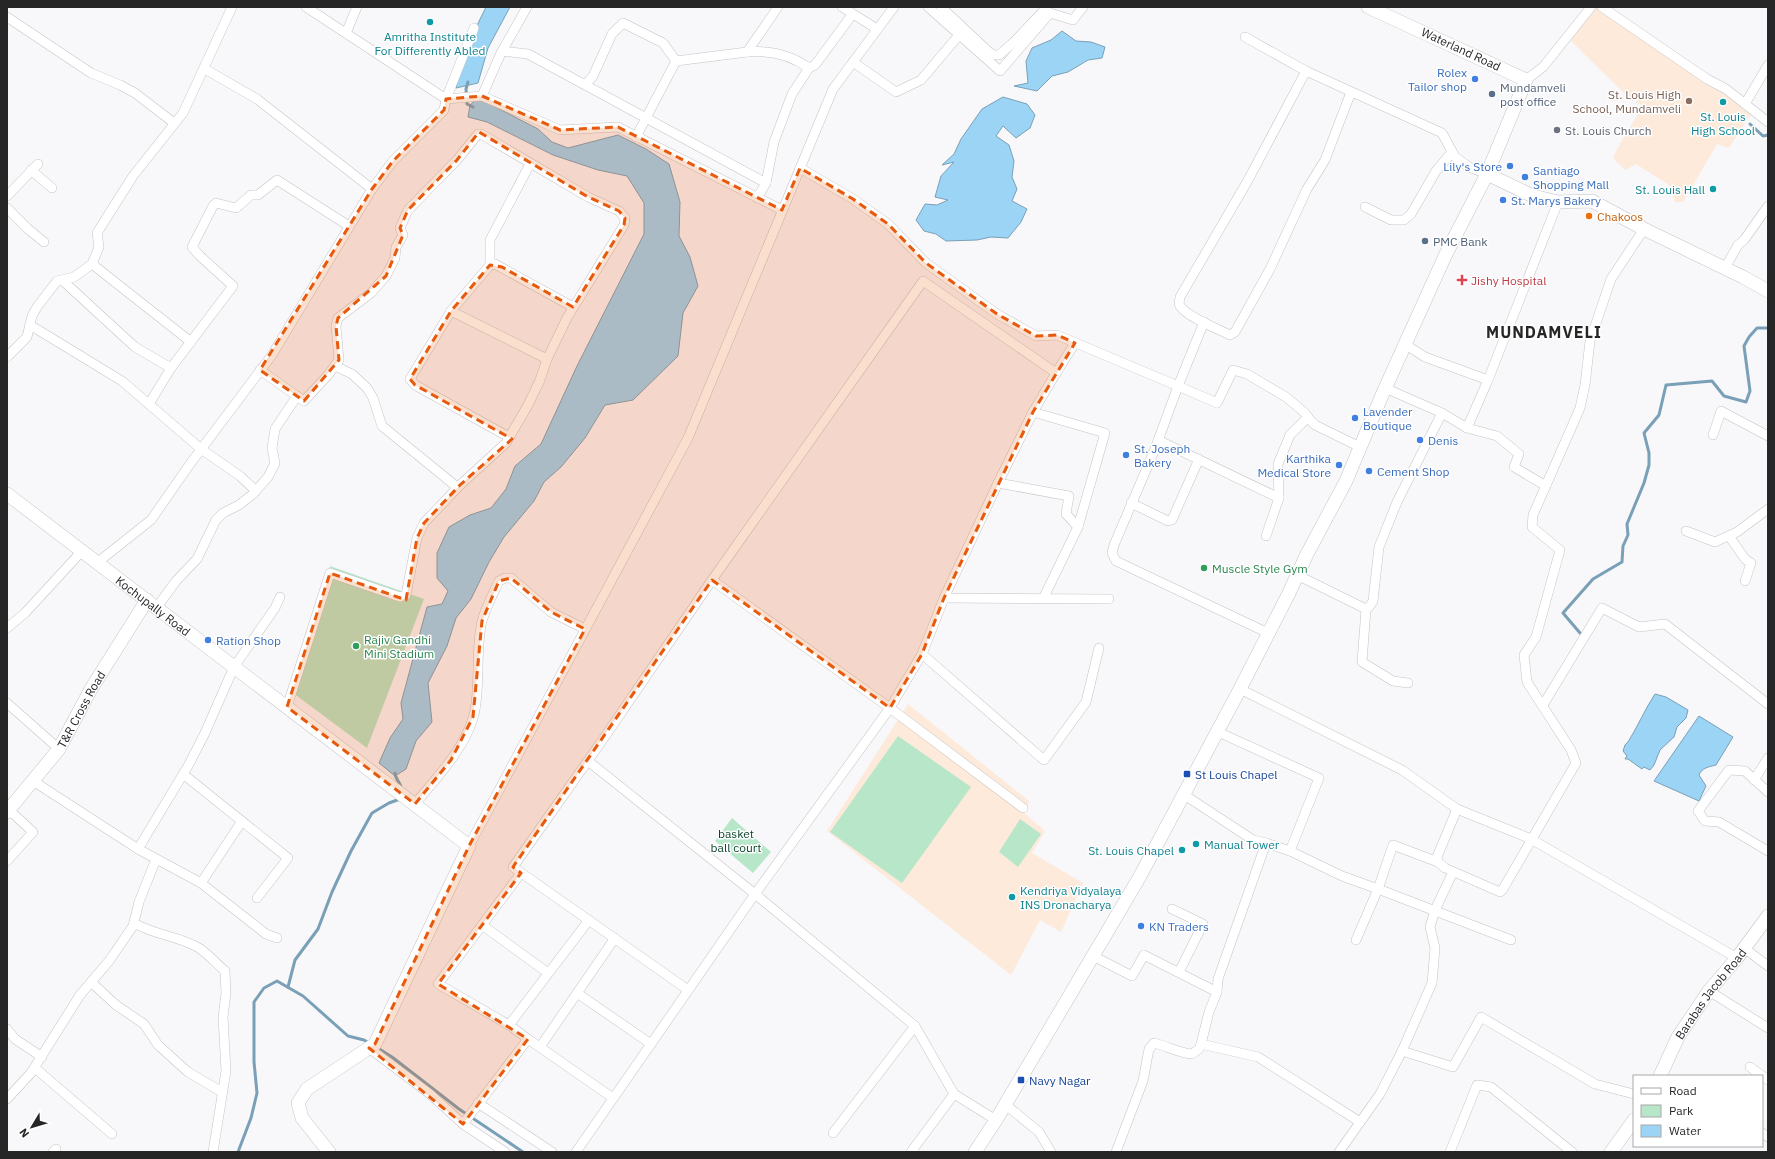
<svg xmlns="http://www.w3.org/2000/svg" width="1775" height="1159" font-family="'IBM Plex Sans',sans-serif">
	<style>
		.education { fill: #fdeada }
		.green { fill: #b7e6c9 }
		.water { fill: #9cd4f5; stroke: #79a0b7 }
		.lines { fill: none; stroke-linecap: round; stroke-linejoin: round }
		.stream { stroke: #79a0b7; stroke-width: 3 }
		.street-casing { stroke: #c4c4c7; stroke-width: 10 }
		.secondary-casing { stroke: #c4c4c7; stroke-width: 14 }
		.street { stroke: #fff; stroke-width: 9 }
		.secondary { stroke: #fff; stroke-width: 13 }
		.marked { fill: #e8590c; fill-opacity: 0.2; stroke: #e8590c; stroke-width: 3; stroke-dasharray: 8 5; stroke-linejoin: round }
		.culture-dot { fill: #0f9aa8; stroke: #fff; stroke-width: 1.5 }
		.shop-dot { fill: #3f7fe0; stroke: #fff; stroke-width: 1.5 }
		.service-dot { fill: #5c6f8a; stroke: #fff; stroke-width: 1.5 }
		.education-dot { fill: #8d6e63; stroke: #fff; stroke-width: 1.5 }
		.worship-dot { fill: #6b7280; stroke: #fff; stroke-width: 1.5 }
		.food-dot { fill: #e8710a; stroke: #fff; stroke-width: 1.5 }
		.health-dot { fill: #e0444e; stroke: #fff; stroke-width: 1.5 }
		.leisure-dot { fill: #2e9e5b; stroke: #fff; stroke-width: 1.5 }
		.transit-dot { fill: #1a4fb4; stroke: #fff; stroke-width: 1.5 }
		.labels { text-anchor: middle; dominant-baseline: central; stroke-width: 3; stroke-linejoin: round; paint-order: stroke }
		.culture-label { font-size: 12px; fill: #0d838f; stroke: #fff }
		.street-label { font-size: 12px; fill: #262627; stroke: #fff }
		.shop-label { font-size: 12px; fill: #366cbe; stroke: #fff; text-anchor: start }
		.service-label { font-size: 12px; fill: #4e5e75; stroke: #fff; text-anchor: start }
		.education-label { font-size: 12px; fill: #785e54; stroke: #fff; text-anchor: end }
		.worship-label { font-size: 12px; fill: #5b616d; stroke: #fff; text-anchor: start }
		.food-label { font-size: 12px; fill: #c56008; stroke: #fff; text-anchor: start }
		.health-label { font-size: 12px; fill: #be3a42; stroke: #fff; text-anchor: start }
		.leisure-label { font-size: 12px; fill: #27864d; stroke: #fff; text-anchor: start }
		.transit-label { font-size: 12px; fill: #164399; stroke: #fff; text-anchor: start }
		.park-label { font-size: 12px; fill: #033f25; stroke: #fff }
		.district-label { font-size: 16px; font-weight: bold; letter-spacing: 1px; fill: #262627; stroke: #fff }
	</style>
	<rect width="100%" height="100%" fill="#f8f7fa"/>
	<!-- education -->
	<g class="education">
		<path d="M1594 7H1601L1755 108 1729 148 1717 144 1683 202H1675L1669 185 1636 164 1625 170 1613 158 1620 144 1643 106 1627 96 1568 38Z"/>
		<path d="M908 704 1030 802 1023 812 1045 831 1032 853 1083 883 1061 932 1040 920 1011 975 827 831Z"/>
	</g>
	<!-- green -->
	<g class="green">
		<path d="M330 566 424 599 367 748 293 693Z"/>
		<path d="M898 736 971 787 902 883 830 832Z"/>
		<path d="M732 818 771 852 753 873 715 841Z"/>
		<path d="M1020 819 1041 834 1018 867 999 852Z"/>
	</g>
	<!-- water -->
	<g class="water">
		<path d="M486 7H510L488 48 478 83 456 88 464 52Z"/>
		<path d="M1062 31 1076 41 1091 42 1105 47 1102 58 1088 60 1068 72 1052 76 1037 91 1014 86 1028 83 1026 61 1032 48 1051 40Z"/>
		<path d="M1003 97 1027 104 1035 115 1030 128 1016 138 1003 126 996 136 1009 145 1014 161 1012 177 1017 189 1012 201 1027 209 1021 222 1008 238 991 237 977 240 946 241 936 234 924 231 916 220 925 204 937 205 948 200 935 197 941 176 954 162 942 165 954 154 961 139 982 109Z"/>
		<path d="M478 98 538 129 552 142 568 148 618 135 646 149 669 164 680 202 679 236 690 257 698 286 683 313 678 356 633 400 605 405 585 438 561 467 544 482 534 501 504 537 489 562 471 599 456 618 447 646 428 683 432 722 416 741 406 769 395 776 379 763 390 738 403 719 401 703 427 607 442 604 448 591 437 578V553L449 527 470 515 491 508 506 489 515 466 541 444 577 366 644 234V203L627 176 598 170 553 155 487 122 468 117 470 105Z"/>
		<path d="M1655 694 1666 697 1688 710 1686 718 1677 727 1674 737 1660 750 1654 765 1650 770 1644 767 1642 769 1628 759H1625L1627 756 1623 751 1625 745 1628 742C1638 726 1645 709 1655 694Z"/>
		<path d="M1699 716 1733 737 1716 765C1708 767 1702 768 1699 775L1706 786 1699 801 1654 781Z"/>
	</g>
	<g class="lines">
		<!-- stream -->
		<g class="stream">
			<path d="M468 82 466 89 467 104 473 107"/>
			<path d="M1750 124 1763 136 1768 135"/>
			<path d="M1580 633 1563 613 1593 579 1622 562 1623 546 1628 535 1627 524 1644 483 1649 465V453L1644 433 1659 415 1666 385 1712 381 1724 396 1746 402 1750 391 1744 346 1749 337 1757 328H1768"/>
			<path d="M395 773C395 780 402 783 401 790"/>
			<path d="M288 987 295 960 318 929 332 892 351 851 372 813 389 803 400 799"/>
			<path d="M376 1047 392 1057 459 1109 523 1152"/>
			<path d="M238 1152 251 1118 257 1093 254 1062V1002L264 988 277 981 303 996 348 1036 364 1040 369 1043"/>
		</g>
		<defs>
			<g id="street">
				<path d="M306 7 446 99 482 96 560 130 618 127 782 210"/>
				<path d="M778 7 747 52C769 50 791 55 809 68L815 65 852 15"/>
				<path d="M842 7 877 29"/>
				<path d="M928 7 1000 71 1050 13 1073 20 1083 7"/>
				<path d="M941 7 989 52 994 55H999L1014 42 1047 7"/>
				<path d="M1602 7 1707 79 1726 89 1768 122"/>
				<path d="M7 17 91 73 120 85 135 93 174 123"/>
				<path d="M346 33 357 7"/>
				<path d="M1245 37 1306 71"/>
				<path d="M502 51 528 54 766 183"/>
				<path d="M853 62 896 92 921 80 959 35"/>
				<path d="M205 69 257 99 372 189"/>
				<path d="M1526 80 1543 67 1591 7"/>
				<path d="M586 84 593 76 612 34 623 23 663 43 676 61"/>
				<path d="M1351 92 1325 160 1307 189 1270 269 1235 332 1230 335C1218 329 1187 317 1180 306 1178 303 1180 300 1180 297L1247 182 1306 71 1442 133 1455 157 1469 167 1487 174"/>
				<path d="M482 96 501 53 527 7"/>
				<path d="M1745 104 1768 65"/>
				<path d="M636 137 676 61 747 52"/>
				<path d="M800 168 853 199 888 224 926 263 997 314 1036 336 1057 335 1178 386 1155 449 1114 545 1112 553 1116 561 1268 633"/>
				<path d="M31 170 52 188"/>
				<path d="M7 196 38 164"/>
				<path d="M757 198 766 183 774 142 792 94 809 68"/>
				<path d="M1365 207 1391 220H1404L1411 214 1436 171 1452 152"/>
				<path d="M7 208 28 229 44 242"/>
				<path d="M92 264 191 342"/>
				<path d="M490 265V240L530 164"/>
				<path d="M1725 268 1738 245 1744 240 1768 206"/>
				<path d="M62 280 135 347 171 368 149 404"/>
				<path d="M451 311 490 265 495 264 573 307"/>
				<path d="M1204 322 1178 386 1217 403 1233 370 1247 374 1286 397 1304 412 1310 420 1315 425 1360 447"/>
				<path d="M30 325 122 381 201 449 240 476 256 491"/>
				<path d="M1406 345 1425 357 1488 380 1558 202"/>
				<path d="M7 357 27 337 32 316 37 307 57 281 74 277 92 264 99 247 97 233 133 176 183 113 232 7"/>
				<path d="M335 366 352 374 367 388 373 398 382 426 457 487"/>
				<path d="M171 368 233 286 200 256 192 247 213 206 216 203 236 208 251 195H258L277 180 349 226"/>
				<path d="M260 370 304 401 328 375 339 360 336 326 338 318 371 293 386 276 395 258 396 247 403 235 400 228 408 210 457 160 478 134H481L588 197 619 211 625 218 624 225 567 318 547 359 540 380 528 405 506 443 460 485 424 523 417 538 406 595 400 597 330 573 287 707"/>
				<path d="M1056 373 1075 343"/>
				<path d="M1033 412 1105 433 1078 527"/>
				<path d="M1442 413 1467 428 1488 380"/>
				<path d="M1467 428 1497 436 1519 454 1514 467 1546 486"/>
				<path d="M1713 435 1721 411 1768 436"/>
				<path d="M509 437 415 385 410 379 451 311 547 359"/>
				<path d="M1158 440 1279 498"/>
				<path d="M998 483 1069 496 1066 514 1078 527 1043 599"/>
				<path d="M1131 503 1168 521 1172 520 1199 459"/>
				<path d="M1686 531 1715 542 1737 532 1768 509"/>
				<path d="M1266 536 1279 498 1278 464 1290 435 1308 417"/>
				<path d="M1729 536 1745 559 1751 563 1745 581"/>
				<path d="M98 562 151 520 190 464 272 355 372 189 393 161 444 110 446 99 474 28"/>
				<path d="M1297 575 1366 609 1369 607 1373 601 1379 547 1397 502 1442 413 1385 388"/>
				<path d="M712 580 890 708 1023 808"/>
				<path d="M944 598 1109 599"/>
				<path d="M157 607 176 581 197 559 216 520 223 513 239 505 253 494 268 477 275 463 272 448 275 429 297 396"/>
				<path d="M1366 609 1362 662 1393 681 1408 683"/>
				<path d="M7 628 25 613 82 551"/>
				<path d="M922 654 1044 760 1086 702 1099 648"/>
				<path d="M1240 689 1402 770 1457 809 1531 839 1737 958"/>
				<path d="M7 703 59 749"/>
				<path d="M1543 705 1602 608 1639 627 1665 624 1768 704"/>
				<path d="M1216 731 1319 778 1290 851 1342 876 1378 889 1356 940"/>
				<path d="M588 761 755 894 915 1026 954 1094 996 1120"/>
				<path d="M183 774 288 858 257 898"/>
				<path d="M1754 780 1768 758"/>
				<path d="M33 781 138 849 201 883 266 934 277 938"/>
				<path d="M1768 792 1745 771 1729 770 1698 811 1705 821 1719 822 1768 851"/>
				<path d="M1183 794 1253 840 1266 843 1218 979 1217 992 1209 1012 1201 1044 1258 1057 1360 1122"/>
				<path d="M415 804C436 778 465 749 474 715 481 685 475 650 482 621 486 607 493 594 499 581L505 578H511L551 612 585 629"/>
				<path d="M1457 809 1437 857 1438 862 1445 868 1500 892 1503 889 1576 763 1571 750 1527 682 1524 655 1536 637 1560 550 1532 527 1533 515 1580 408 1585 385 1590 341 1611 279 1644 229"/>
				<path d="M1266 843 1290 851"/>
				<path d="M469 846 688 438 833 89 894 7"/>
				<path d="M138 849 188 766 204 735 234 667 275 608 280 597"/>
				<path d="M7 861 33 832 9 810"/>
				<path d="M1438 862 1393 845 1378 889 1511 940"/>
				<path d="M201 883 242 821"/>
				<path d="M1172 909 1203 924 1179 972"/>
				<path d="M134 923C154 935 179 936 199 948 208 954 217 964 225 971L226 993 223 1017 226 1071 213 1152"/>
				<path d="M482 925 548 973"/>
				<path d="M1744 948 1768 966"/>
				<path d="M1093 956 1132 976 1144 955 1217 992"/>
				<path d="M91 982 116 1005 144 1024 158 1045 188 1072 222 1092"/>
				<path d="M1709 991 1768 1028"/>
				<path d="M577 993 651 1044"/>
				<path d="M509 1025 438 984 521 873"/>
				<path d="M7 1029 15 1039 42 1057"/>
				<path d="M528 1039 613 1098"/>
				<path d="M540 1047 615 938"/>
				<path d="M369 1048 430 1094 463 1124 505 1152"/>
				<path d="M1402 1051 1432 983 1435 948 1430 927 1435 910 1453 872"/>
				<path d="M1750 1067 1768 1080"/>
				<path d="M35 1068 112 1134"/>
				<path d="M7 1099 31 1073 80 995 109 961 133 926 139 902 156 859"/>
				<path d="M478 1103 552 1152"/>
				<path d="M1006 1105 1039 1132 1051 1152"/>
				<path d="M463 1124 528 1039 509 1025 589 920"/>
				<path d="M833 1133 915 1026"/>
				<path d="M1762 1133 1768 1137"/>
				<path d="M53 1152 56 1149"/>
				<path d="M576 1152 755 894 890 708 922 654 944 598 998 483 1033 412 1056 373 923 281 712 580 606 735 513 867 688 990"/>
				<path d="M911 1152 954 1094"/>
				<path d="M1116 1152 1143 1081 1149 1049 1154 1043C1167 1046 1179 1053 1192 1054L1199 1049 1201 1044"/>
				<path d="M1339 1152 1380 1094 1402 1051 1453 1067 1481 1017 1595 1084 1634 1094"/>
				<path d="M1450 1152 1477 1085 1491 1087 1572 1152"/>
			</g>
			<g id="secondary">
				<path d="M1487 174 1533 196 1558 202 1592 201 1644 229 1743 277 1768 291"/>
				<path id="s1" d="M7 494 469 846 375 1044 307 1089 298 1103 302 1118 329 1152"/>
				<path id="s2" d="M7 812 59 749 91 689 147 600"/>
				<path id="s3" d="M1660 1076 1678 1037 1709 991 1737 958 1768 916"/>
				<path d="M975 1152 996 1120 1139 878 1240 689 1289 593 1307 554 1346 481 1383 393 1445 256 1487 174 1526 80 1368 7"/>
				<path d="M1611 1152 1634 1120"/>
			</g>
		</defs>
		<!-- street casing -->
		<use href="#street" class="street-casing"/>
		<!-- secondary casing -->
		<use href="#secondary" class="secondary-casing"/>
		<!-- street -->
		<use href="#street" class="street"/>
		<!-- secondary -->
		<use href="#secondary" class="secondary"/>
	</g>
	<!-- marked area -->
	<path class="marked" d="M482 96 560 130 618 127 782 210 800 168 853 199 888 224 926 263 997 314 1036 336 1057 335 1075 343 1033 412 944 598 922 654 890 708 712 580 513 867 521 873 438 984 528 1039 463 1124 369 1048 375 1044 469 846 585 629 551 612 511 578 499 581 482 621 473 717 451 760 415 804 287 707 330 573 406 600 417 538 424 523 460 485 512 439 415 385 410 379 451 311 490 265 502 267 573 307 624 225 625 218 619 211 588 197 479 132 457 160 408 210 400 228 403 235 386 276 338 318 336 326 339 360 304 401 260 370 372 189 393 161 444 110 446 99Z"/>
	<!-- markers -->
	<g class="culture-dot">
		<circle cx="430" cy="22" r="4"/>
		<circle cx="1723" cy="102" r="4"/>
		<circle cx="1713" cy="189" r="4"/>
		<circle cx="1196" cy="844" r="4"/>
		<circle cx="1182" cy="850" r="4"/>
		<circle cx="1012" cy="897" r="4"/>
	</g>
	<g class="shop-dot">
		<circle cx="1475" cy="79" r="4"/>
		<circle cx="1510" cy="166" r="4"/>
		<circle cx="1525" cy="177" r="4"/>
		<circle cx="1503" cy="200" r="4"/>
		<circle cx="1355" cy="418" r="4"/>
		<circle cx="1420" cy="440" r="4"/>
		<circle cx="1126" cy="455" r="4"/>
		<circle cx="1339" cy="465" r="4"/>
		<circle cx="1369" cy="471" r="4"/>
		<circle cx="208" cy="640" r="4"/>
		<circle cx="1141" cy="926" r="4"/>
	</g>
	<g class="service-dot">
		<circle cx="1492" cy="94" r="4"/>
		<circle cx="1425" cy="241" r="4"/>
	</g>
	<circle class="education-dot" cx="1689" cy="101" r="4"/>
	<circle class="worship-dot" cx="1557" cy="130" r="4"/>
	<circle class="food-dot" cx="1589" cy="216" r="4"/>
	<path class="health-dot" d="M1460 274h4v4h4v4h-4v4h-4v-4h-4v-4h4z"/>
	<g class="leisure-dot">
		<circle cx="1204" cy="568" r="4"/>
		<circle cx="356" cy="646" r="4"/>
	</g>
	<g class="transit-dot">
		<rect x="1183" y="770" width="8" height="8" rx="2"/>
		<rect x="1017" y="1076" width="8" height="8" rx="2"/>
	</g>
	<g class="labels">
		<!-- culture labels -->
		<g class="culture-label">
			<text x="430" y="36">Amritha Institute<tspan x="430" dy="14">For Differently Abled</tspan></text>
			<text x="1723" y="116">St. Louis<tspan x="1723" dy="14">High School</tspan></text>
			<text x="1705" y="189" text-anchor="end">St. Louis Hall</text>
			<text x="1204" y="844" text-anchor="start">Manual Tower</text>
			<text x="1174" y="850" text-anchor="end">St. Louis Chapel</text>
			<text x="1020" y="890" text-anchor="start">Kendriya Vidyalaya<tspan x="1020" dy="14">INS Dronacharya</tspan></text>
		</g>
		<!-- street labels -->
		<g class="street-label">
			<text transform="translate(1461 49) rotate(25)">Waterland Road</text>
			<text stroke="none"><textPath href="#s1" startOffset="184">Kochupally Road</textPath></text>
			<text stroke="none"><textPath href="#s2" startOffset="127">T&amp;R Cross Road</textPath></text>
			<text stroke="none"><textPath href="#s3" startOffset="97">Barabas Jacob Road</textPath></text>
		</g>
		<!-- shop labels -->
		<g class="shop-label">
			<text x="1467" y="72" text-anchor="end">Rolex<tspan x="1467" dy="14">Tailor shop</tspan></text>
			<text x="1502" y="166" text-anchor="end">Lily's Store</text>
			<text x="1533" y="170">Santiago<tspan x="1533" dy="14">Shopping Mall</tspan></text>
			<text x="1511" y="200">St. Marys Bakery</text>
			<text x="1363" y="411">Lavender<tspan x="1363" dy="14">Boutique</tspan></text>
			<text x="1428" y="440">Denis</text>
			<text x="1134" y="448">St. Joseph<tspan x="1134" dy="14">Bakery</tspan></text>
			<text x="1331" y="458" text-anchor="end">Karthika<tspan x="1331" dy="14">Medical Store</tspan></text>
			<text x="1377" y="471">Cement Shop</text>
			<text x="216" y="640">Ration Shop</text>
			<text x="1149" y="926">KN Traders</text>
		</g>
		<!-- service labels -->
		<g class="service-label">
			<text x="1500" y="87">Mundamveli<tspan x="1500" dy="14">post office</tspan></text>
			<text x="1433" y="241">PMC Bank</text>
		</g>
		<!-- education labels -->
		<g class="education-label">
			<text x="1681" y="94">St. Louis High<tspan x="1681" dy="14">School, Mundamveli</tspan></text>
		</g>
		<!-- worship labels -->
		<g class="worship-label">
			<text x="1565" y="130">St. Louis Church</text>
		</g>
		<!-- food labels -->
		<g class="food-label">
			<text x="1597" y="216">Chakoos</text>
		</g>
		<!-- health labels -->
		<g class="health-label">
			<text x="1471" y="280">Jishy Hospital</text>
		</g>
		<!-- leisure labels -->
		<g class="leisure-label">
			<text x="1212" y="568">Muscle Style Gym</text>
			<text x="364" y="639">Rajiv Gandhi<tspan x="364" dy="14">Mini Stadium</tspan></text>
		</g>
		<!-- transit labels -->
		<g class="transit-label">
			<text x="1195" y="774">St Louis Chapel</text>
			<text x="1029" y="1080">Navy Nagar</text>
		</g>
		<!-- park labels -->
		<g class="park-label">
			<text x="736" y="833">basket<tspan x="736" dy="14">ball court</tspan></text>
		</g>
		<!-- district labels -->
		<g class="district-label">
			<text x="1544" y="332">MUNDAMVELI</text>
		</g>
	</g>
	<!-- border -->
	<rect width="1775" height="1159" fill="none" stroke="#262627" stroke-width="16"/>
	<!-- legend -->
	<rect x="1633" y="1075" width="130" height="72" fill="#ffffff" stroke="#a8a8a9"/>
	<rect x="1641" y="1088" width="20" height="6" fill="#ffffff" stroke="#a8a8a9"/>
	<text x="1669" y="1095" font-size="12" fill="#262627">Road</text>
	<rect x="1641" y="1105" width="20" height="12" fill="#b7e6c9" stroke="#a8a8a9"/>
	<text x="1669" y="1115" font-size="12" fill="#262627">Park</text>
	<rect x="1641" y="1125" width="20" height="12" fill="#9cd4f5" stroke="#a8a8a9"/>
	<text x="1669" y="1135" font-size="12" fill="#262627">Water</text>
	<!-- north arrow -->
	<g transform="translate(32 1127) rotate(232)" stroke="#ffffff" stroke-width="3" paint-order="stroke">
	<path d="M0-3L7 15L0 10L-7 15Z" fill="#262627"/>
	<text y="-6" font-size="11" font-weight="bold" text-anchor="middle" fill="#262627">N</text>
	</g>
</svg>
